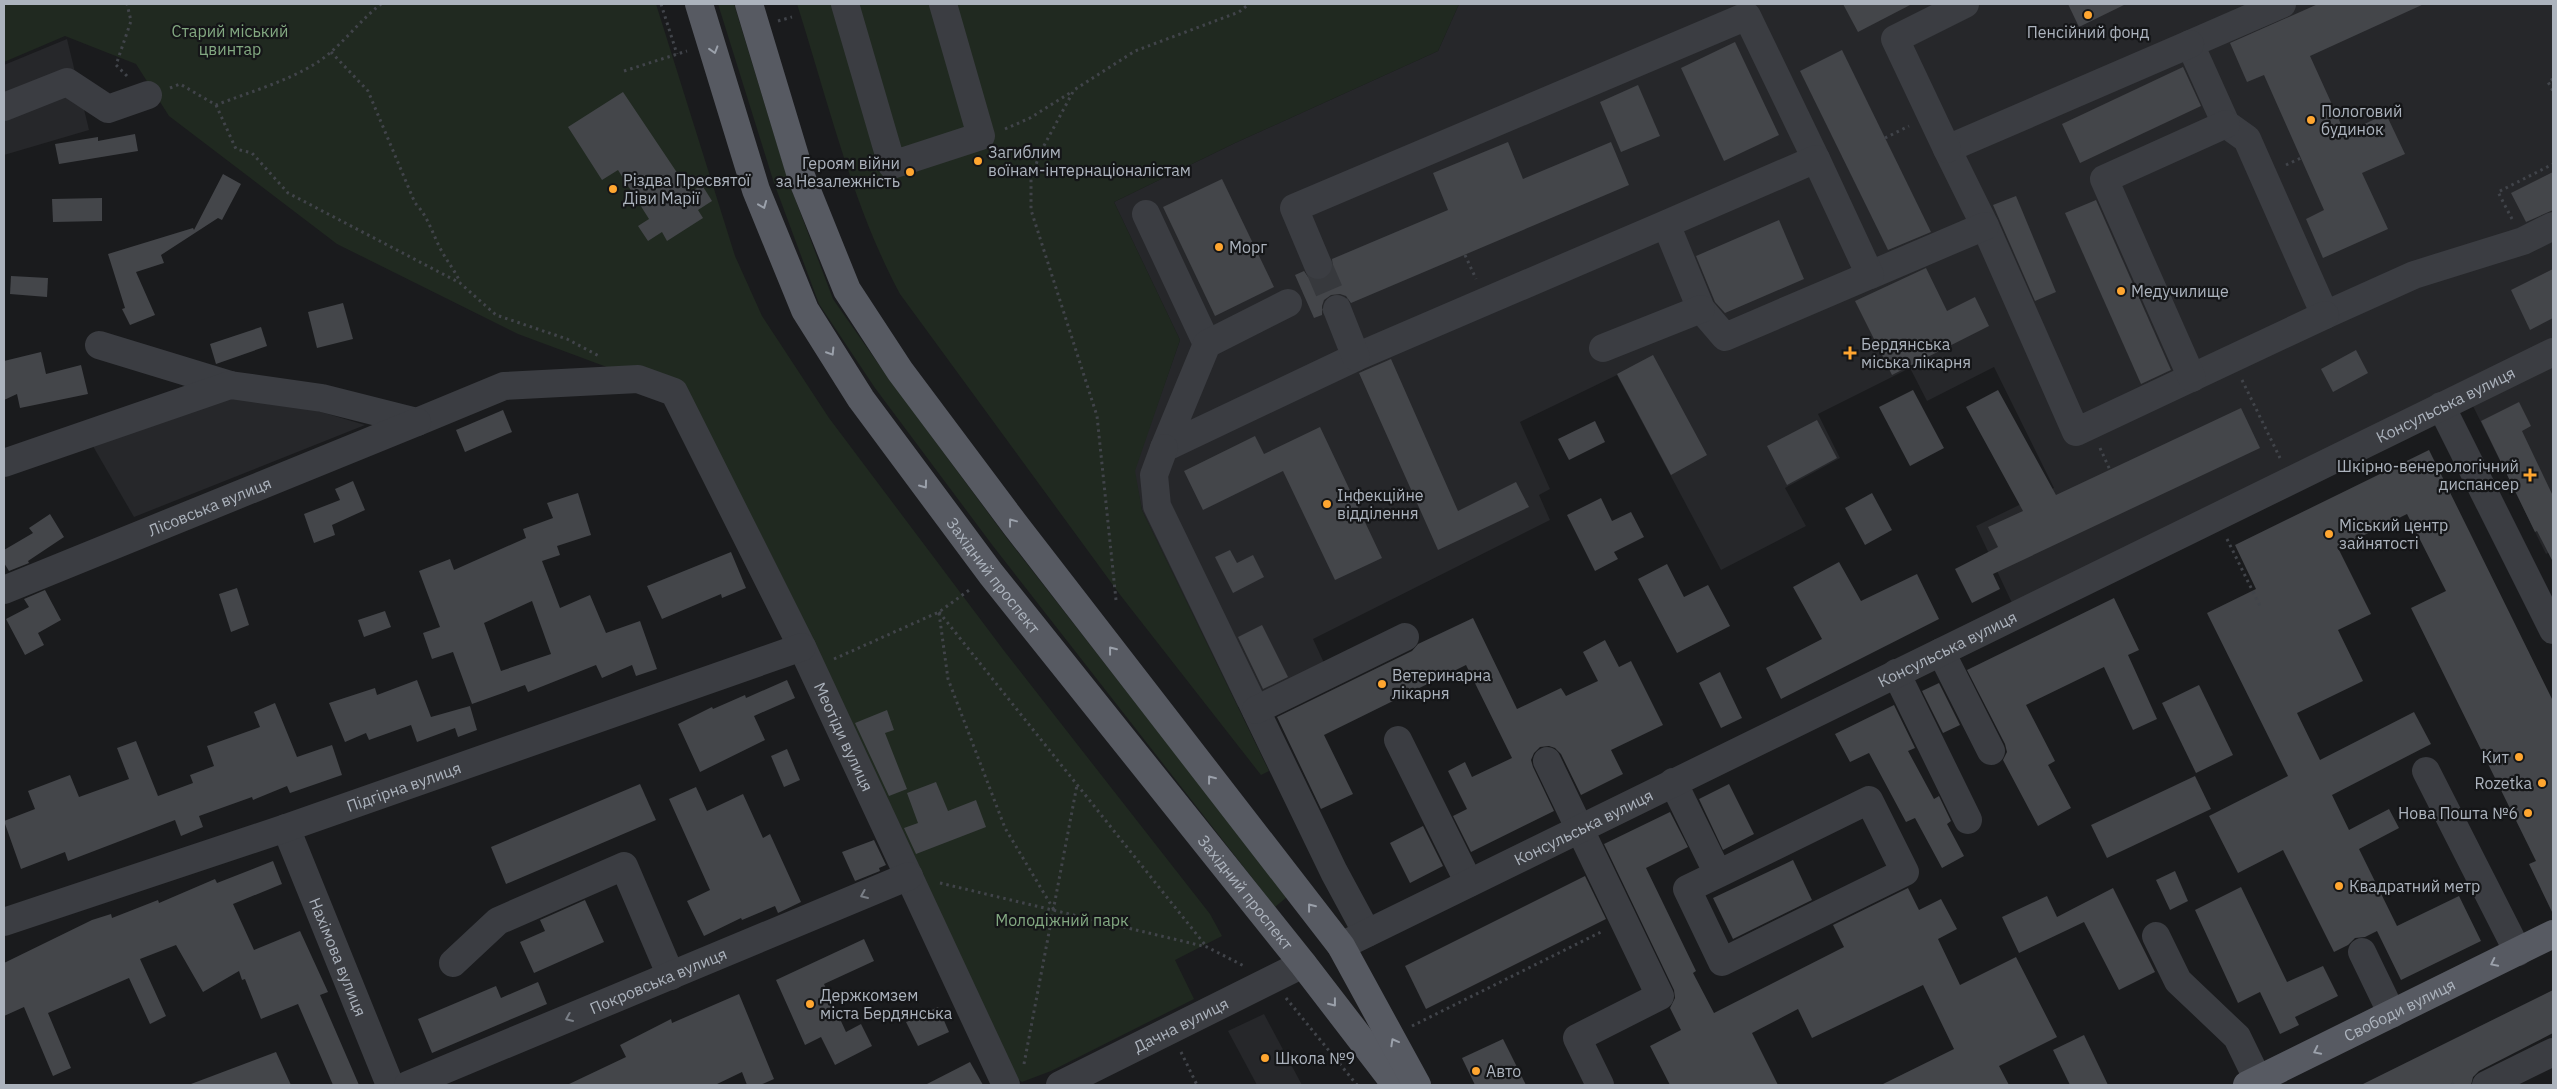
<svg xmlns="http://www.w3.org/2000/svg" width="2557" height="1089" font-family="'IBM Plex Sans',sans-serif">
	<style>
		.built { fill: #26272a }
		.green { fill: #202920 }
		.building { fill: #44464a; fill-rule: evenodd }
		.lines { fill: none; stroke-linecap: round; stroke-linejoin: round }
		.minor-tunnel { stroke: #37393d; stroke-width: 28; stroke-dasharray: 28 14; stroke-linecap: butt }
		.path { stroke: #41444a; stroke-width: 3; stroke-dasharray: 2.5 4; stroke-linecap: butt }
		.minor { stroke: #3b3d42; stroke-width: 28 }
		.major { stroke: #575a62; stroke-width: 28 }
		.oneway { stroke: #9ba1ab }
		.oneway2 { stroke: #797e86 }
		.poi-dot { fill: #ffa630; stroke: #151618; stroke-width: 2 }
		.labels { text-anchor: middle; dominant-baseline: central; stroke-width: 4.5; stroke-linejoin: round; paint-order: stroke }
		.park-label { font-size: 16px; fill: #83a982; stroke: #151618 }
		.poi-label { font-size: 16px; fill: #acb3bd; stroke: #151618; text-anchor: start }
		.street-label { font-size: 16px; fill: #acb3bd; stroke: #151618 }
	</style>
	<rect width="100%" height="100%" fill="#1a1b1d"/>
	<!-- built -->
	<g class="built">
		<path d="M1459 4H2553V340L2012 603 1976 526 2054 488 1994 367 1927 401 1910 368 1818 414 1840 458 1785 488 1806 526 1721 570 1617 375 1520 422 1550 489 1539 495 1550 520 1313 639 1325 665 1238 707 1142 510 1134 471 1180 340 1114 202 1235 143 1438 51Z"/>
		<path d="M67 39 89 130 4 155V65Z"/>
		<path d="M2553 358V550L2546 554 2470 400Z"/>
		<path d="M230 385 365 425 134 517 90 441Z"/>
		<path d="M1264 1014 1302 1085H1257L1228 1031Z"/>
	</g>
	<!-- green -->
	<g class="green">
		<path d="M4 4H656L735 256 762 316 829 418 1005 652 1210 914 1222 936 1175 960 1194 999 1051 1071 1022 1082 1001 1068 674 392 518 334 337 244 169 116 136 64 65 36 4 62Z"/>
		<path d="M718 4H734L788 180 833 299 889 379 1006 537 1287 897 1275 907 993 546 875 388 819 304 774 183Z"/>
		<path d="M797 4H1459L1438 51 1235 143 1114 202 1180 340 1135 471 1142 510 1269 771 1261 775 1121 596 900 294C853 207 827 98 797 4Z"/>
	</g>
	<!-- building -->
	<g class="building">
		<path d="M1843 4H1912L1858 32Z"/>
		<path d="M2068 4H2126L2079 27Z"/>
		<path d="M2318 4H2424L2310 56 2345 133 2386 114 2405 154 2362 173 2388 229 2323 258 2306 219 2324 210 2264 75 2247 82 2230 43Z"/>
		<path d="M1735 42 1779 135 1724 161 1681 68Z"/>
		<path d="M1842 50 1931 232 1888 250 1800 71Z"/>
		<path d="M2183 67 2201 106 2080 163 2062 124Z"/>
		<path d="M1638 85 1660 136 1621 152 1600 102Z"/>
		<path d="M623 92 690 192 702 185 712 201 698 210 703 218 667 241 662 232 648 241 638 226 649 219 618 170 602 180 568 127Z"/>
		<path d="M135 134 138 151 59 164 55 144 98 137V141Z"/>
		<path d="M1508 142 1523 179 1611 142 1629 185 1351 303 1346 296 1340 294 1331 295 1324 300 1322 306V315L1314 318 1295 275 1304 271 1308 277 1316 280 1324 279 1330 275 1333 267 1332 259 1448 210 1433 173Z"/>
		<path d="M2553 172V210L2526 222 2511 193Z"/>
		<path d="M223 174 241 184 222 220 218 218 161 255 164 263 136 272 155 315 130 325 122 309 125 308 108 254 193 228 194 230Z"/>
		<path d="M1222 179 1274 287 1215 316 1163 207Z"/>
		<path d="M2016 196 2056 292 2035 301 1993 205Z"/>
		<path d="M102 198V221L53 222 52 199Z"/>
		<path d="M2096 200 2171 370 2141 384 2065 213Z"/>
		<path d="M1779 220 1804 279 1725 313 1715 302 1696 256Z"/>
		<path d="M1926 268 1947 311 1975 297 1989 326 1892 375 1855 301Z"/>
		<path d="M2553 269V318L2530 330 2511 290Z"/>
		<path d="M11 276 48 278 47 297 10 294Z"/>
		<path d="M343 303 353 339 317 348 308 312Z"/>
		<path d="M261 327 267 346 216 364 210 344Z"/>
		<path d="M2356 350 2368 373 2333 392 2321 369Z"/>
		<path d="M41 352 46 374 81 365 88 394 20 408 17 394 4 400V361Z"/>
		<path d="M1653 355 1707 455 1671 475 1617 374Z"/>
		<path d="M1391 359 1458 511 1516 482 1529 507 1438 550 1359 373Z"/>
		<path d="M1913 390 1944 448 1910 466 1879 407Z"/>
		<path d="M1998 390 2056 495 2241 408 2260 448 1993 574 2000 589 1972 603 1955 569 1998 547 1988 527 2023 511 1966 407Z"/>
		<path d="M2519 402 2531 426 2522 431 2553 496V562L2537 531 2535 532 2481 421Z"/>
		<path d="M503 410 512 432 465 452 456 430Z"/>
		<path d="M1817 420 1837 458 1787 485 1767 446Z"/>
		<path d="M1595 421 1605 442 1569 460 1558 439Z"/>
		<path d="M1320 427 1382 558 1335 580 1283 471 1203 510 1184 471 1255 436 1264 454Z"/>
		<path d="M2429 450 2553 701V914L2529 864 2536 861 2411 608 2446 591 2407 514 2338 548 2371 614 2338 630 2363 681 2297 713 2320 760 2414 712 2431 744 2332 795 2349 830 2389 809 2399 828 2359 849 2397 926 2459 896 2481 941 2401 980 2377 931 2365 937 2355 938 2348 945 2334 952 2283 850 2238 873 2209 816 2288 776 2207 613 2256 589 2235 545Z"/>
		<path d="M353 481 365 510 332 525 335 535 314 543 304 514 340 500 335 489Z"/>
		<path d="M578 493 591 535 557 546 560 555 542 561 560 608 590 595 606 633 640 621 657 669 636 676 632 665 602 678 596 665 528 692 525 685 472 704 453 652 432 659 423 633 440 627 419 571 450 559 454 570 526 538 523 529 553 518 547 503ZM532 601 551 654 501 671 484 623Z"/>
		<path d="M1872 493 1892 530 1865 545 1845 508Z"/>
		<path d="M1601 498 1612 521 1631 512 1644 537 1614 552 1618 559 1595 571 1567 515Z"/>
		<path d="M50 514 64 537 28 561 29 563 9 571 4 563V550L33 533 29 528Z"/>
		<path d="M1230 550 1237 563 1253 555 1264 577 1233 593 1215 557Z"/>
		<path d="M731 552 746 588 722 598 721 594 662 619 647 586Z"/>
		<path d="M1839 562 1861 601 1917 574 1939 619 1781 699 1766 668 1822 639 1793 587Z"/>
		<path d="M1667 564 1684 597 1708 585 1730 626 1677 653 1638 579Z"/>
		<path d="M237 588 249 625 231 632 219 594Z"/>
		<path d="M45 590 61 620 38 633 44 645 25 655 6 619 29 607 24 599Z"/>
		<path d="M2114 598 2139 650 2128 655 2157 719 2133 730 2104 667 2026 705 2055 761 2048 765 2071 808 2038 826 2003 760 2007 752 2005 744 1967 670Z"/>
		<path d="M385 611 391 627 364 637 358 620Z"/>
		<path d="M1473 618 1517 709 1561 688 1566 696 1598 681 1583 652 1605 640 1619 667 1631 661 1663 725 1611 750 1623 774 1581 795 1561 754 1555 748 1549 746 1540 747 1534 753 1531 760 1533 767 1554 811 1471 852 1453 816 1467 809 1448 771 1465 762 1472 777 1512 758 1466 665 1324 735 1353 794 1321 809 1277 717 1412 651 1418 644Z"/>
		<path d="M1262 625 1288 677 1263 689 1238 637Z"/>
		<path d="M1720 672 1742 718 1721 728 1699 683Z"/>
		<path d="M417 680 431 717 470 706 477 730 458 737 455 728 417 742 411 725 369 740 366 733 345 742 329 703 375 688 377 695Z"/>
		<path d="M787 680 795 698 754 716 765 740 700 772 678 724 712 707 713 709 745 695 746 698Z"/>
		<path d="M1939 683 1960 725 1943 733 1922 691Z"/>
		<path d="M2199 685 2233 755 2196 773 2162 703Z"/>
		<path d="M275 703 297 757 332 745 342 775 290 793 287 786 253 800 252 797 199 816 203 827 181 836 175 820 68 861 65 852 21 869 4 821 35 809 28 791 70 775 79 797 129 779 117 748 136 741 158 796 193 783 190 775 214 766 207 746 260 727 254 712Z"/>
		<path d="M1894 705 1915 748 1908 751 1934 799 1939 796 1951 821 1947 824 1964 856 1942 868 1915 818 1906 822 1869 753 1850 762 1835 734Z"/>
		<path d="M887 710 894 730 885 733 907 789 889 796 855 723Z"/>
		<path d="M787 749 800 780 784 787 771 756Z"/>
		<path d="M2195 776 2211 809 2107 858 2091 825Z"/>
		<path d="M936 782 948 811 976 800 986 827 916 854 904 828 918 823 907 793Z"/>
		<path d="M640 784 656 820 506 884 491 847Z"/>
		<path d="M1729 784 1754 834 1723 850 1699 799Z"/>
		<path d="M696 787 707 811 743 794 763 838 770 834 801 902 778 913 775 906 742 920 741 918 704 936 687 901 710 890 669 799Z"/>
		<path d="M1670 812 1688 847 1646 868 1696 971 1693 973 1714 1013 1844 947 1833 925 1908 888 1919 910 1941 899 1957 929 1938 939 1960 985 2016 957 2057 1037 1999 1066 2009 1085H1881L1954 1049 1923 985 1812 1038 1798 1009 1752 1033 1778 1085H1670L1650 1046 1681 1030 1670 1008 1675 998 1674 990 1604 844Z"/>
		<path d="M1423 826 1443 866 1410 883 1390 843Z"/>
		<path d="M874 840 886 865 879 868 880 871 855 881 842 852Z"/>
		<path d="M1793 860 1812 900 1733 939 1713 898Z"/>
		<path d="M273 861 282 884 233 904 254 950 300 931 328 992 320 995 359 1085H333L298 1004 261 1019 245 979 242 980 239 971 203 992 176 945 140 959 166 1016 150 1024 129 978 48 1013 71 1068 53 1076 24 1007 4 1016V963L92 920 111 914 112 918 158 900 159 903 215 879 217 883Z"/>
		<path d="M2175 871 2188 901 2170 910 2156 880Z"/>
		<path d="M1585 876 1606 919 1426 1009 1405 966Z"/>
		<path d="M2241 887 2287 982 2323 966 2338 996 2295 1017 2299 1025 2280 1034 2260 992 2238 1003 2195 910Z"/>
		<path d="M2113 888 2155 972 2119 990 2084 922 2019 953 2002 917 2047 896 2057 917Z"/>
		<path d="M585 900 604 942 534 973 520 942 545 931 540 920Z"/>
		<path d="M864 939 874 961 824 984 846 1032 861 1024 872 1046 835 1065 821 1037 805 1045 776 980Z"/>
		<path d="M538 982 547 1004 432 1053 418 1019 496 986 501 998Z"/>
		<path d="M2553 990V1033L2479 1071 2473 1077 2471 1085H2361Z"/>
		<path d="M739 994 774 1079 760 1085H747L742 1072 715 1085H567L626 1057 620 1045 671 1019 672 1023Z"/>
		<path d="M938 1007 949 1032 918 1046 906 1022Z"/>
		<path d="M2084 1035 2108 1085H2070L2053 1050Z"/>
		<path d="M1503 1039 1526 1085H1475L1462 1058Z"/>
		<path d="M276 1052 291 1085H192L191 1084Z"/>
		<path d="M970 1062 983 1085H925Z"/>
	</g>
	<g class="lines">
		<!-- minor-tunnel -->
		<path class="minor-tunnel" d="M1318 265 1337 309"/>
		<!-- path -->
		<g class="path">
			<path d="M661 4 677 54"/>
			<path d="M778 21 792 17"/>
			<path d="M331 52 368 91 415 203C427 215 432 232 440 248 446 260 454 269 460 282"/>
			<path d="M624 71 687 51"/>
			<path d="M127 76 116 65 131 21 127 4"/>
			<path d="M2553 79 2548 82 2553 91"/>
			<path d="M170 88 180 84 216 105C252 91 303 77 331 52 349 36 363 18 381 4"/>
			<path d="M216 105 236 149 252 153 288 193 460 283 496 315 567 339 599 356"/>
			<path d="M1005 129 1030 118 1073 91"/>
			<path d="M1885 138 1909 126"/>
			<path d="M2286 165 2301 158"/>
			<path d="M2512 219 2498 192 2553 164"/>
			<path d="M1465 255 1476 279"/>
			<path d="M2242 380 2280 458"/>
			<path d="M2100 448 2110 470"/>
			<path d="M2227 539 2261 608"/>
			<path d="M1116 600 1097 416 1031 210V179L1040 153 1074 90 1135 51 1239 12 1249 4"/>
			<path d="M939 612 1206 946"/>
			<path d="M939 613 948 679 1005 828 1054 910"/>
			<path d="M834 659 939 612 972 588"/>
			<path d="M940 883 1207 947 1244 966"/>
			<path d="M1286 998 1357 1085"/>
			<path d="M1412 1026 1601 932"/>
			<path d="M1181 1052 1197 1085"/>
			<path d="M1024 1064 1077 785"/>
			<path d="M2452 1083 2453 1085"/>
		</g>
		<!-- minor -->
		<g class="minor">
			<path d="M845 4 892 165 981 136 943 4"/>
			<path d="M2282 4 2190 44 2226 124 2247 139 2325 315 2414 275 2523 241 2553 226"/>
			<path d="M2190 44 1947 149 1985 226 2076 432 2325 315"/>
			<path d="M4 107 67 82 108 109 148 95"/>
			<path d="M1947 149 1895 39 1965 4"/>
			<path d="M1146 214 1207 344"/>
			<path d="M1318 265 1294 208 1747 16 1816 159"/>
			<path d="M1870 275 1985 226"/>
			<path d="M1288 303 1207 344 1164 448 1356 357 1666 224 1701 309 1725 337 1870 275 1816 159 1666 224"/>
			<path d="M1337 309 1356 357"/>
			<path d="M99 345 230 385"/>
			<path d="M1603 348 1701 309"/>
			<path d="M2192 378 2104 179 2226 124"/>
			<path d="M2441 406 2553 630"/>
			<path d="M1164 448 1154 475 1157 506 1334 872 1367 933"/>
			<path id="s1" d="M4 463 230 385 322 398 417 422 504 386 638 379 674 392 802 647 1006 1085"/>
			<path id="s2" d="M4 590 417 422"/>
			<path d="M1941 652 1991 751"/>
			<path d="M1896 673 1968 820"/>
			<path d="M1256 710 1405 637"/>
			<path d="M1398 740 1469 883"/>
			<path d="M1547 761 1660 996 1577 1038 1600 1085"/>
			<path d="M2426 771 2518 952"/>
			<path d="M1673 782 1718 874 1869 800 1905 872 1722 962 1687 889 1718 874"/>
			<path id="s3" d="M286 828 390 1085"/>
			<path id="s4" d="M4 922 286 828 802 647"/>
			<path d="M2156 936 2178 981 2237 1037 2258 1080"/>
			<path id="s5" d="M1341 946 2553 352"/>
			<path d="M2362 952 2392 1014"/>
			<path d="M453 963 498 921 624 866 671 976"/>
			<path id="s6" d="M408 1085 909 876"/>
			<path id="s7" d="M1060 1085 1303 964"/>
			<path d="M2486 1085 2553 1052"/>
		</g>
		<!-- major -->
		<g class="major">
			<path id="s8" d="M699 4 756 190 805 310 861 399 991 574 1303 964 1396 1085"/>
			<path d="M749 4 801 176 847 290 900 371 1016 526 1341 946 1417 1085"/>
			<path id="s9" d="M2247 1085 2553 934"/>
		</g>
	</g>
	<!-- one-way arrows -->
	<defs><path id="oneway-chevron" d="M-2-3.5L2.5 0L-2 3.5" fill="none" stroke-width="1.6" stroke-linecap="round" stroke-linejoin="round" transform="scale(1.25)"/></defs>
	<g class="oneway">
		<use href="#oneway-chevron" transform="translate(714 50) rotate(73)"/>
		<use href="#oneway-chevron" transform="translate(763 205) rotate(68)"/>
		<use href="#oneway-chevron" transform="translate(831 352) rotate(58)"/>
		<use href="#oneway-chevron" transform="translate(924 485) rotate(54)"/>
		<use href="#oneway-chevron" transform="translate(1012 522) rotate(-127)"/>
		<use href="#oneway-chevron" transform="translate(1112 650) rotate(-128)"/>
		<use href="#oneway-chevron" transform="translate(1211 779) rotate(-128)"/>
		<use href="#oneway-chevron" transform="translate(1311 907) rotate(-128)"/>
		<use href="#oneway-chevron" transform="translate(2494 963) rotate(154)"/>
		<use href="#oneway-chevron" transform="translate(1333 1003) rotate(52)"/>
		<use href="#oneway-chevron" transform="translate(1394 1042) rotate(-119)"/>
		<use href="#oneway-chevron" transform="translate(2317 1051) rotate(154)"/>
	</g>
	<g class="oneway2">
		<use href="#oneway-chevron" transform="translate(864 895) rotate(157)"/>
		<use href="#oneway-chevron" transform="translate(569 1018) rotate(157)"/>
	</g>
	<!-- markers -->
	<g class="poi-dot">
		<circle cx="2088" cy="15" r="5"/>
		<circle cx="2311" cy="120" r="5"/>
		<circle cx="978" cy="161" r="5"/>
		<circle cx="910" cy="172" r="5"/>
		<circle cx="613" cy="189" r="5"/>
		<circle cx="1219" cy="247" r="5"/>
		<circle cx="2121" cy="291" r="5"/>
		<path d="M1847.5 345.5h5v5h5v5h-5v5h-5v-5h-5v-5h5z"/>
		<path d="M2527.5 467.5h5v5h5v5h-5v5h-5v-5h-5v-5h5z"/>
		<circle cx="1327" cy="504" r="5"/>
		<circle cx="2329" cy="534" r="5"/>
		<circle cx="1382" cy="684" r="5"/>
		<circle cx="2519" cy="757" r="5"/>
		<circle cx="2542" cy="783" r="5"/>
		<circle cx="2528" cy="813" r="5"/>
		<circle cx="2339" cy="886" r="5"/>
		<circle cx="810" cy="1004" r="5"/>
		<circle cx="1265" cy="1058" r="5"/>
		<circle cx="1476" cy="1071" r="5"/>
	</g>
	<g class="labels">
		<!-- park labels -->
		<g class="park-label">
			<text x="230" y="31">Старий міський<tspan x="230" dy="18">цвинтар</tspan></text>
			<text x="1062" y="920">Молодіжний парк</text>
		</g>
		<!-- poi labels -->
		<g class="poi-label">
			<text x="2088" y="32" text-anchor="middle">Пенсійний фонд</text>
			<text x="2321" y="111">Пологовий<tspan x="2321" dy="18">будинок</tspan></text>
			<text x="988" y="152">Загиблим<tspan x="988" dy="18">воїнам-інтернаціоналістам</tspan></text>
			<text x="900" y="163" text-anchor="end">Героям війни<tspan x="900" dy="18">за Незалежність</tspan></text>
			<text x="623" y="180">Різдва Пресвятої<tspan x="623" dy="18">Діви Марії</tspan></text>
			<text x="1229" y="247">Морг</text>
			<text x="2131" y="291">Медучилище</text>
			<text x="1861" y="344">Бердянська<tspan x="1861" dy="18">міська лікарня</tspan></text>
			<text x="2519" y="466" text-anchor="end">Шкірно-венерологічний<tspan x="2519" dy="18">диспансер</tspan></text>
			<text x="1337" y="495">Інфекційне<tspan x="1337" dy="18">відділення</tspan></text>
			<text x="2339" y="525">Міський центр<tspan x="2339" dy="18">зайнятості</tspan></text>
			<text x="1392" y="675">Ветеринарна<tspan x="1392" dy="18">лікарня</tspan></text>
			<text x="2509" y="757" text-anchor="end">Кит</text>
			<text x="2532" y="783" text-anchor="end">Rozetka</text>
			<text x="2518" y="813" text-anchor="end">Нова Пошта №6</text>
			<text x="2349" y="886">Квадратний метр</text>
			<text x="820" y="995">Держкомзем<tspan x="820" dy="18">міста Бердянська</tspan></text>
			<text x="1275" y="1058">Школа №9</text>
			<text x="1486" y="1071">Авто</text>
		</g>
		<!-- street labels -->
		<g class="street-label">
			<text stroke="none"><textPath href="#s5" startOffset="1230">Консульська вулиця</textPath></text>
			<text stroke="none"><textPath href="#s2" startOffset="222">Лісовська вулиця</textPath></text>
			<text stroke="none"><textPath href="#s8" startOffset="650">Західний проспект</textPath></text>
			<text stroke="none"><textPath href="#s5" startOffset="675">Консульська вулиця</textPath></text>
			<text stroke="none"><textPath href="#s1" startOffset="1081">Меотіди вулиця</textPath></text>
			<text stroke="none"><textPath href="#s4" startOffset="422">Підгірна вулиця</textPath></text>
			<text stroke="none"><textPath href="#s5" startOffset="270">Консульська вулиця</textPath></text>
			<text stroke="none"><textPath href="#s8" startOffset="1055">Західний проспект</textPath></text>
			<text stroke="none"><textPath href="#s3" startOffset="139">Нахімова вулиця</textPath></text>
			<text stroke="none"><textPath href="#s6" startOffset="271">Покровська вулиця</textPath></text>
			<text stroke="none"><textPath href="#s9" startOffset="170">Свободи вулиця</textPath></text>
			<text stroke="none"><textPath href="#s7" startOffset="135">Дачна вулиця</textPath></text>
		</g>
	</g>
	<!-- border -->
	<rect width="2557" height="1089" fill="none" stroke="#acb3bd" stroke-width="10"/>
</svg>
